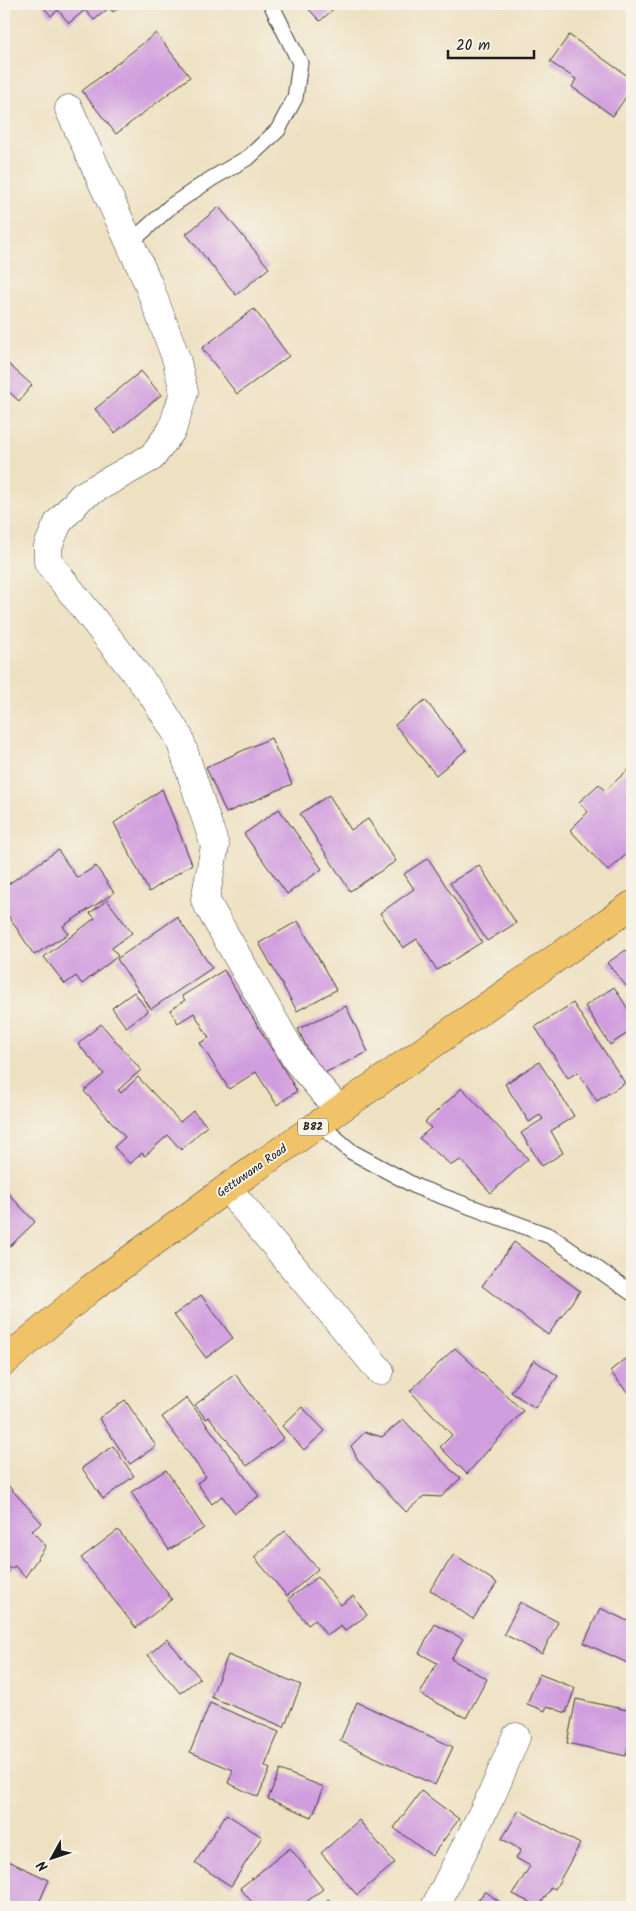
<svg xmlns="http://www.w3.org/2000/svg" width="636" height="1911" font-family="Kalam,sans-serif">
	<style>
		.building { fill: #d09dde }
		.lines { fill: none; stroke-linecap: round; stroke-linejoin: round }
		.lane-casing { stroke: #3c3a35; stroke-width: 17 }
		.street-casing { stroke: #3c3a35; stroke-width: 29 }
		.primary-casing { stroke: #3c3a35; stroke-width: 29 }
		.lane { stroke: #fff; stroke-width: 15 }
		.street { stroke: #fff; stroke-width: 28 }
		.primary { stroke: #f1c369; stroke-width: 28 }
		.labels { text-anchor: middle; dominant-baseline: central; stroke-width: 4; stroke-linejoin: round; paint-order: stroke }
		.shield { fill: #f7f3e8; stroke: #5e5c59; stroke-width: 1 }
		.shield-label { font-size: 11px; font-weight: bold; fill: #1c1c1c }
		.street-label { font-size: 12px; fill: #1c1c1c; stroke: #f7f3e8 }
	</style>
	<rect width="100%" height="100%" fill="#f7f3e8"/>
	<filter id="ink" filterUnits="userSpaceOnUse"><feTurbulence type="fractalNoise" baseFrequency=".02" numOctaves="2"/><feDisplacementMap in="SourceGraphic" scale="10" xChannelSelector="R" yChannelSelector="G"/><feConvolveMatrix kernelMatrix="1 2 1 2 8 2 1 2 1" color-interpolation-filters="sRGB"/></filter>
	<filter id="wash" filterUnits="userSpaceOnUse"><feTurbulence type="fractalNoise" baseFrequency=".0096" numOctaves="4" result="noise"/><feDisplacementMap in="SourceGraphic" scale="20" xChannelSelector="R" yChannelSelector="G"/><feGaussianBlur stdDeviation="1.12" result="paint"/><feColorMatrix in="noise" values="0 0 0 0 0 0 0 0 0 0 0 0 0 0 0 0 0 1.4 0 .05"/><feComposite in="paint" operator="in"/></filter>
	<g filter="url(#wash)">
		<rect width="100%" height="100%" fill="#eee1c2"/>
		<g id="blocks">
			<!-- building -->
			<g class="building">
				<path d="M41 4H123L113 12 109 8 94 20 85 10 69 23 58 10 51 16Z"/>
				<path d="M304 4H339L320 21Z"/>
				<path d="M156 33 190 77 116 134 82 91Z"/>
				<path d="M569 35 632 79V88L613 116 572 87 576 79 550 62Z"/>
				<path d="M219 207 269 268 236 295 186 234Z"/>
				<path d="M254 309 289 356 237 394 202 348Z"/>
				<path d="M4 360 32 385 19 401 6 389 4 392Z"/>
				<path d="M141 371 161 395 115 433 95 409Z"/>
				<path d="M425 700 466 750 436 775 395 725Z"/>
				<path d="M271 738 292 784 226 813 206 767Z"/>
				<path d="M632 766V849L608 871 570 830 588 812 579 802 599 784 605 791Z"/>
				<path d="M162 789 192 864 149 892 114 823Z"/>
				<path d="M329 795 351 830 368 819 396 861 350 891 300 814Z"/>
				<path d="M279 809 322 869 287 894 244 834Z"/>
				<path d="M58 850 77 878 96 866 114 893 63 926 68 934 34 955 4 909V887Z"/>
				<path d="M428 858 482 942 437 970 417 939 403 948 380 913 414 889 404 874Z"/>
				<path d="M479 865 516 923 487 941 450 883Z"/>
				<path d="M107 900 132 933 112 948 118 956 82 984 76 976 65 984 44 957 95 918 90 913Z"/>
				<path d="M177 917 212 968 151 1009 117 959Z"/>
				<path d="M298 921 336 990 297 1011 259 943Z"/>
				<path d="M626 950 632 956V993L607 963Z"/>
				<path d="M224 970 297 1091 277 1105 256 1072 229 1089 200 1043 209 1038 194 1013 178 1023 170 1010 185 1000 182 996Z"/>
				<path d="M614 987 632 1015V1030L610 1045 585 1006Z"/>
				<path d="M134 992 148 1011 126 1027 112 1008Z"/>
				<path d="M573 1003 625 1083 597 1101 578 1072 568 1078 535 1027Z"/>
				<path d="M346 1006 368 1052 320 1075 298 1029Z"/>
				<path d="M101 1024 141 1070 118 1090 121 1093 138 1077 180 1122 193 1111 207 1126 181 1150 168 1135 145 1156 142 1153 130 1164 114 1147 125 1137 84 1091 104 1074 78 1044Z"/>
				<path d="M539 1062 574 1116 551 1131 563 1153 542 1166 521 1133 543 1119 540 1115 529 1122 505 1084Z"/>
				<path d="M462 1088 528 1159 491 1193 461 1160 451 1165 419 1138 431 1128 425 1122Z"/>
				<path d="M4 1189 35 1222 4 1252Z"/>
				<path d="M514 1242 580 1291 548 1335 482 1286Z"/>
				<path d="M201 1295 233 1338 206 1358 174 1315Z"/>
				<path d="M455 1348 523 1411 467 1474 440 1447 452 1435 410 1391Z"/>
				<path d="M632 1353V1398L610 1371Z"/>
				<path d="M534 1360 558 1376 535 1408 511 1392Z"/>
				<path d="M235 1374 284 1438 247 1466 209 1417 206 1419 195 1405Z"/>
				<path d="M187 1398 259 1496 235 1513 222 1496 212 1504 197 1483 206 1477 162 1417Z"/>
				<path d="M125 1400 156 1446 130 1464 99 1418Z"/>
				<path d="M302 1407 325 1431 304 1450 282 1426Z"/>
				<path d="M403 1419 451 1470 461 1478 441 1497 424 1496 406 1512 358 1460 351 1446 365 1432 382 1437Z"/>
				<path d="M113 1446 134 1476 103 1499 82 1468Z"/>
				<path d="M166 1470 204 1528 169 1550 131 1492Z"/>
				<path d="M4 1481 42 1523 32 1531 46 1546 25 1577 15 1566 10 1569 4 1563Z"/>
				<path d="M118 1530 172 1599 136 1628 81 1558Z"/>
				<path d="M285 1531 318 1569 287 1596 254 1557Z"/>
				<path d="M454 1554 497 1583 473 1619 430 1590Z"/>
				<path d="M4 1566 9 1572 4 1577Z"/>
				<path d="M318 1577 341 1605 353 1596 367 1615 345 1631 341 1626 327 1636 315 1620 308 1625 288 1599Z"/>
				<path d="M520 1602 558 1622 542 1654 504 1634Z"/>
				<path d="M600 1608 632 1623V1665L584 1643Z"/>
				<path d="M435 1624 463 1639 451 1659 487 1679 466 1718 420 1694 437 1663 419 1653Z"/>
				<path d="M167 1639 200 1678 180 1693 148 1655Z"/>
				<path d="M228 1655 301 1685 284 1727 211 1697Z"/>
				<path d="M539 1674 575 1688 566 1713 547 1706 545 1711 527 1704Z"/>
				<path d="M576 1699 632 1711V1728L626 1756 567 1743Z"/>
				<path d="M357 1702 453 1747 435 1785 340 1741Z"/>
				<path d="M210 1703 279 1732 265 1766 270 1769 258 1797 228 1783 233 1770 190 1752Z"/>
				<path d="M280 1770 324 1787 312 1817 268 1799Z"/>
				<path d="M421 1791 459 1819 432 1856 394 1828Z"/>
				<path d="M519 1810 580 1844 555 1889 551 1887 539 1907 513 1894 530 1866 516 1858 521 1850 502 1839Z"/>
				<path d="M226 1814 262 1837 231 1886 195 1863Z"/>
				<path d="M359 1820 395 1863 357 1895 321 1853Z"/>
				<path d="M290 1848 323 1889 300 1907H256L240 1888Z"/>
				<path d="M4 1859 49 1880 37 1907 4 1905Z"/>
				<path d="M485 1891 506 1907H473Z"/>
				<path d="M328 1899 338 1907H321Z"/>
			</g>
		</g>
	</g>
	<g filter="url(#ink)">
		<use href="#blocks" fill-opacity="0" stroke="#3c3a35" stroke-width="1"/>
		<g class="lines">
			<defs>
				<g id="lane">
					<path d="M130 243 171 206 211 179 249 157 278 130 295 98 300 63 271 4"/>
					<path d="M318 1123 352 1152 417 1187 550 1236 632 1293"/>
				</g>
				<g id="street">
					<path d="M69 109 148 283 176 358 184 392 172 430 152 457 82 496 58 523 48 546V562L152 694 179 737 215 846 205 900 297 1061 338 1109"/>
					<path d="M227 1188 380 1371"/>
					<path d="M435 1907 493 1792 516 1737"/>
				</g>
				<path id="primary" d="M4 1362 90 1289 227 1188 632 905"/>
			</defs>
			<!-- lane casing -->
			<use href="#lane" class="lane-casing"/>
			<!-- street casing -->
			<use href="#street" class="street-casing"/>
			<!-- primary casing -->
			<use href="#primary" class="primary-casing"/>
			<!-- lane -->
			<use href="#lane" class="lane"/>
			<!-- street -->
			<use href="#street" class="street"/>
			<!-- primary -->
			<use href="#primary" class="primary"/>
		</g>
	</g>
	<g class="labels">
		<!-- shield labels -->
		<rect class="shield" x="298" y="1118.5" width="30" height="17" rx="4"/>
		<g class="shield-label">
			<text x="313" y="1127">B82</text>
		</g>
		<!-- street labels -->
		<g class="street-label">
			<text transform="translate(252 1171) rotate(-35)">Gettuwana Road</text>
		</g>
	</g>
	<!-- margin -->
	<rect width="636" height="1911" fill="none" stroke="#f7f3e8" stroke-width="20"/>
	<!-- north arrow -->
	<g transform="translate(52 1858) rotate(230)" stroke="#f7f3e8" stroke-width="4" paint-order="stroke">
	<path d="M0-4L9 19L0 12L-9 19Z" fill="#1c1c1c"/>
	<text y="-8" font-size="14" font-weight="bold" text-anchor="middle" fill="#1c1c1c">N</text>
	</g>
	<!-- scale -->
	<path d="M448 50v8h86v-8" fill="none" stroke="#1c1c1c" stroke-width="2.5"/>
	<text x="456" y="50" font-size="15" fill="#1c1c1c" stroke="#f7f3e8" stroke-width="4" paint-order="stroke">20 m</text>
</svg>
